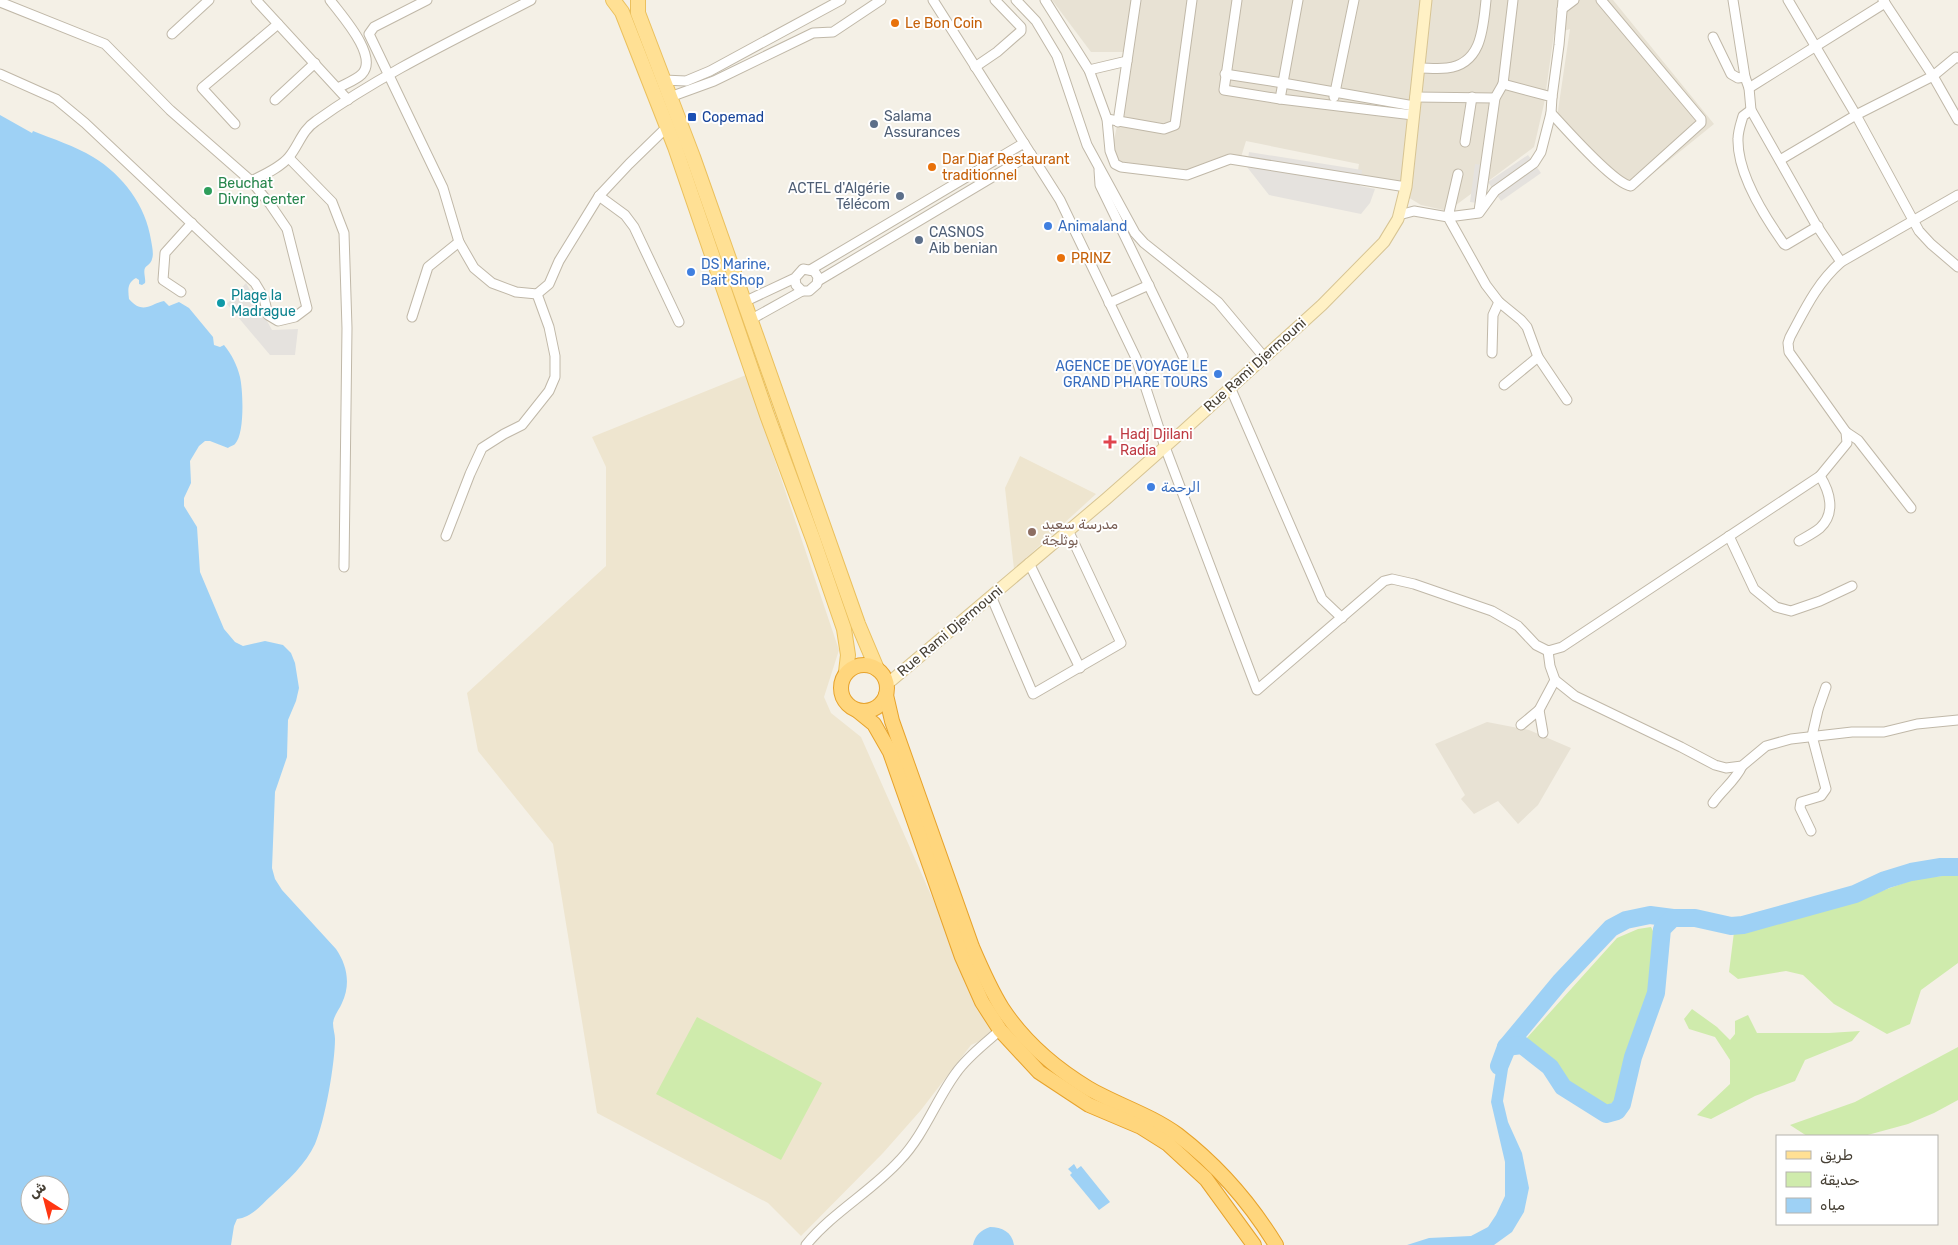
<svg xmlns="http://www.w3.org/2000/svg" width="1958" height="1245" font-family="Rubik,Vazirmatn,sans-serif">
	<style>
		.residential { fill: #e8e2d4 }
		.education { fill: #eee5cf }
		.green { fill: #cfebac }
		.parking { fill: #e5e2de }
		.water { fill: #9ed1f5; fill-rule: evenodd }
		.lines { fill: none; stroke-linecap: round; stroke-linejoin: round }
		.river { stroke: #9ed1f5; stroke-width: 18 }
		.minor-casing { stroke: #c0b8a8; stroke-width: 11 }
		.secondary-casing { stroke: #d7c493; stroke-width: 13 }
		.primary-casing { stroke: #ebc05d; stroke-width: 16 }
		.trunk-casing { stroke: #e7a32c; stroke-width: 16 }
		.minor { stroke: #fff; stroke-width: 9 }
		.secondary { stroke: #fff1c5; stroke-width: 11 }
		.primary { stroke: #ffe094; stroke-width: 14 }
		.trunk { stroke: #ffd67d; stroke-width: 14 }
		.food-dot { fill: #e8710a; stroke: #fff; stroke-width: 2 }
		.transit-dot { fill: #1a4fb4; stroke: #fff; stroke-width: 2 }
		.service-dot { fill: #5c6f8a; stroke: #fff; stroke-width: 2 }
		.leisure-dot { fill: #2e9e5b; stroke: #fff; stroke-width: 2 }
		.shop-dot { fill: #3f7fe0; stroke: #fff; stroke-width: 2 }
		.culture-dot { fill: #0f9aa8; stroke: #fff; stroke-width: 2 }
		.health-dot { fill: #e0444e; stroke: #fff; stroke-width: 2 }
		.education-dot { fill: #8d6e63; stroke: #fff; stroke-width: 2 }
		.labels { text-anchor: middle; dominant-baseline: central; stroke-width: 4; stroke-linejoin: round; paint-order: stroke }
		.food-label { font-size: 14px; fill: #c56008; stroke: #fff; text-anchor: start }
		.service-label { font-size: 14px; fill: #4e5e75; stroke: #fff; text-anchor: start }
		.transit-label { font-size: 14px; fill: #164399; stroke: #fff; text-anchor: start }
		.leisure-label { font-size: 14px; fill: #27864d; stroke: #fff; text-anchor: start }
		.shop-label { font-size: 14px; fill: #366cbe; stroke: #fff; text-anchor: start }
		.culture-label { font-size: 14px; fill: #0d838f; stroke: #fff; text-anchor: start }
		.street-label { font-size: 14px; fill: #474035; stroke: #fff }
		.health-label { font-size: 14px; fill: #be3a42; stroke: #fff; text-anchor: start }
		.education-label { font-size: 14px; fill: #785e54; stroke: #fff; text-anchor: start }
	</style>
	<rect width="100%" height="100%" fill="#f4f0e6"/>
	<!-- residential -->
	<g class="residential">
		<path d="M1052 0H1613L1714 124 1630 192 1605 176 1556 124 1570 29 1554 34 1544 104 1534 147 1448 211 1421 205 1383 182 1357 177 1359 164 1246 141 1241 157 1188 174 1121 164 1112 149 1133 52H1091Z"/>
		<path d="M1487 722 1529 730 1571 748 1538 805 1518 824 1498 801 1474 814 1461 799 1465 795 1435 744Z"/>
	</g>
	<!-- education -->
	<g class="education">
		<path d="M746 375 839 650 824 697 831 713 861 737 993 1035 971 1045 921 1110 883 1153 801 1236 768 1203 597 1113 553 844 478 751 467 693 606 566V467L592 437Z"/>
		<path d="M1020 456 1096 494 1014 569 1005 488Z"/>
	</g>
	<!-- green -->
	<g class="green">
		<path d="M1951 875H1958V963L1921 990 1910 1024 1887 1034 1834 1004 1803 975 1786 971 1738 979 1729 972 1734 932 1851 902 1915 879Z"/>
		<path d="M1651 927 1653 931 1656 951 1652 995 1617 1101 1607 1105 1564 1084 1550 1062 1526 1042V1039L1617 938 1638 929Z"/>
		<path d="M1692 1009 1717 1027 1730 1040 1735 1034V1021L1748 1015 1757 1033H1829L1860 1031 1852 1041 1805 1060 1795 1081 1755 1096 1711 1119 1697 1115 1730 1084V1060L1715 1037 1689 1029 1684 1019Z"/>
		<path d="M697 1017 822 1083 781 1160 656 1094Z"/>
		<path d="M1958 1047V1100L1934 1113 1908 1124 1864 1136H1807L1790 1125 1855 1102Z"/>
	</g>
	<!-- parking -->
	<g class="parking">
		<path d="M1249 152 1362 170 1360 186 1375 189 1370 203 1361 214 1269 195 1247 167Z"/>
		<path d="M1528 155 1541 173 1501 201 1488 182Z"/>
		<path d="M1475 164 1483 165 1477 203 1470 202Z"/>
		<path d="M246 283 272 330 298 329 295 355H270L227 304Z"/>
	</g>
	<!-- water -->
	<g class="water">
		<path d="M0 115 32 133 33 131C53 139 75 146 93 157 123 175 146 206 151 240 152 246 154 254 152 259 151 264 147 265 145 268 143 272 146 279 145 283L142 285 139 284V280L136 278C127 283 128 290 129 299 143 315 150 304 164 301L169 306 179 302 189 308 213 337 214 345 220 347 224 345C232 355 237 365 240 377 243 390 245 434 235 444 234 445 229 447 228 448L210 441H205L199 446 190 461 191 483 184 498V506L197 527 200 572 224 629 235 642 243 646 265 641 283 645 291 653 295 663 299 688 296 701 288 720 287 757 275 792 272 868 275 879 282 890 336 949C347 965 351 984 342 1003 339 1010 334 1015 333 1023 333 1029 335 1034 335 1039 335 1063 325 1121 315 1144 306 1164 287 1181 271 1196 261 1205 251 1218 237 1219L234 1226 231 1245H0ZM30 1185H60V1215H30Z"/>
		<path d="M1518 1045 1508 1069 1503 1101 1508 1122 1522 1153 1529 1188 1524 1212 1512 1232 1494 1245H1407L1429 1238 1471 1236 1488 1227 1496 1215 1505 1196V1162L1491 1102 1499 1052 1506 1047Z"/>
		<path d="M1074 1164 1077 1169 1081 1166 1110 1202 1099 1210 1070 1175 1072 1173 1068 1169Z"/>
		<path d="M990 1227C1002 1227 1012 1232 1014 1245H973C975 1235 981 1230 990 1227Z"/>
	</g>
	<g class="lines">
		<!-- river -->
		<g class="river">
			<path d="M1506 1047 1560 982 1611 928 1626 920 1650 915 1673 918"/>
			<path d="M1499 1066 1506 1047 1522 1045 1550 1067 1563 1087 1606 1114 1617 1111 1622 1104 1633 1057 1656 993 1662 929 1673 918H1695L1731 926 1743 925 1855 894 1885 880 1911 872 1941 867H1958"/>
		</g>
		<defs>
			<g id="minor">
				<path d="M256 0 348 100"/>
				<path d="M330 0C341 15 379 56 362 74 356 80 345 84 338 88"/>
				<path d="M427 0 374 27 369 34 443 188 459 242 474 268 492 283 516 292 537 294 549 284 559 261 599 196 629 164 667 127"/>
				<path d="M933 0 1060 200 1136 358 1165 447 1257 690 1384 581 1392 579 1414 584 1492 611 1518 626 1536 645 1548 651 1562 647 1820 476 1847 443 1846 432 1789 352 1788 343 1790 337C1805 309 1817 283 1841 262L1958 195"/>
				<path d="M1016 0 1036 21 1057 56 1087 145 1135 233 1144 243 1218 302 1264 357"/>
				<path d="M1045 0 1089 70 1107 119 1110 151 1115 164 1121 167 1187 175 1230 159 1406 187"/>
				<path d="M1237 0 1224 90 1280 99 1413 115"/>
				<path d="M1733 0 1745 77 1749 88 1751 110 1815 223 1841 262"/>
				<path d="M1788 0 1856 115 1919 231 1931 244 1958 267"/>
				<path d="M1883 0 1933 76 1958 120"/>
				<path d="M0 2 105 44 170 110 251 181C263 175 280 168 289 157 299 145 302 130 316 121 383 73 458 38 531 0"/>
				<path d="M1562 9 1574 0"/>
				<path d="M172 34 209 0"/>
				<path d="M1713 37 1731 74 1738 78 1745 77"/>
				<path d="M975 67 997 52 1021 31V27L995 0"/>
				<path d="M1419 68C1428 68 1438 69 1447 68 1482 64 1483 28 1486 0"/>
				<path d="M1089 70 1127 61"/>
				<path d="M0 74 56 99 85 123 255 283 264 298 268 315 278 321 295 317 307 308 287 229 270 204 251 181"/>
				<path d="M1225 74 1283 83 1414 106"/>
				<path d="M664 80 686 81 710 71 841 0"/>
				<path d="M1749 88 1885 3"/>
				<path d="M670 97 714 81 813 33 833 32 881 0"/>
				<path d="M1334 97 1354 0"/>
				<path d="M1415 97 1495 98"/>
				<path d="M1552 97 1559 45 1563 0"/>
				<path d="M1280 99 1298 0"/>
				<path d="M275 100 315 63"/>
				<path d="M1751 110 1743 116C1741 123 1738 131 1738 139 1737 174 1764 216 1784 244L1786 245 1818 226"/>
				<path d="M1551 113C1565 128 1614 184 1631 186L1701 123V119L1601 0"/>
				<path d="M1107 119 1164 129 1175 125 1192 0"/>
				<path d="M1118 122 1136 0"/>
				<path d="M235 124 202 88 278 24"/>
				<path d="M1465 142 1472 97"/>
				<path d="M289 158 332 202 344 233 347 328 344 567"/>
				<path d="M1780 160 1856 115 1933 76 1956 57 1958 58"/>
				<path d="M1099 170 1100 185 1183 356"/>
				<path d="M1458 174 1448 217 1479 213 1495 191 1534 163 1541 152 1551 113 1552 97 1503 84 1513 0"/>
				<path d="M599 196 625 215 634 227 679 322"/>
				<path d="M1479 211 1495 98 1503 84"/>
				<path d="M1399 215 1414 211 1448 217 1486 285 1499 302 1521 320 1527 327 1538 357 1567 400"/>
				<path d="M810 270 1024 143"/>
				<path d="M818 281 1031 154"/>
				<path d="M181 292 163 280 165 253 192 223"/>
				<path d="M744 302 795 278 803 269 814 271 818 277 817 284 809 291H802L796 285 795 278"/>
				<path d="M1109 303 1149 285"/>
				<path d="M412 317 428 267 459 242"/>
				<path d="M750 320 802 291"/>
				<path d="M1492 353 1493 315 1499 302"/>
				<path d="M1504 385 1538 357"/>
				<path d="M1230 387 1322 599 1342 618"/>
				<path d="M1846 432 1858 440 1911 508"/>
				<path d="M446 536 470 474 482 448 504 434 522 425 549 391 555 377V356L549 327 537 294"/>
				<path d="M1729 536 1754 589 1776 607 1791 611 1820 601 1852 586"/>
				<path d="M1799 541C1806 537 1814 533 1820 528 1836 513 1830 492 1820 476"/>
				<path d="M1029 563 1080 668"/>
				<path d="M991 596 1033 694 1121 643 1068 530"/>
				<path d="M1548 651 1550 666 1555 680 1575 696 1681 747 1715 765 1726 768 1742 766 1766 746 1791 739 1852 732H1884L1917 724 1958 720"/>
				<path d="M1539 710 1543 733"/>
				<path d="M1521 725 1539 710 1555 680"/>
				<path d="M1713 803C1722 790 1736 780 1742 766"/>
				<path d="M1811 831 1800 808 1801 802 1821 796 1826 789 1812 736 1818 710 1826 687"/>
				<path d="M806 1245C833 1212 872 1191 900 1160 924 1135 936 1100 956 1073 968 1056 985 1044 1000 1030"/>
			</g>
			<path id="secondary" d="M887 683 892 680 1106 499 1183 431 1322 305 1384 242 1398 219 1406 187 1426 0"/>
			<g id="primary">
				<path d="M613 0 622 12 675 147 767 415 813 539 844 629 848 655 846 672"/>
				<path d="M638 0V13L693 157 858 624 877 669"/>
			</g>
			<g id="trunk">
				<circle cx="864" cy="688" r="23"/>
				<path d="M886 695 892 721 972 947C981 968 990 989 1002 1008 1023 1040 1055 1068 1088 1088 1117 1105 1151 1115 1178 1135 1217 1165 1251 1204 1276 1245"/>
				<path d="M858 711 874 724 890 752 962 957 982 1002 1000 1030 1039 1072 1089 1105 1141 1127 1168 1144 1206 1179 1254 1245"/>
			</g>
		</defs>
		<!-- minor casing -->
		<use href="#minor" class="minor-casing"/>
		<!-- secondary casing -->
		<use href="#secondary" class="secondary-casing"/>
		<!-- primary casing -->
		<use href="#primary" class="primary-casing"/>
		<!-- trunk casing -->
		<use href="#trunk" class="trunk-casing"/>
		<!-- minor -->
		<use href="#minor" class="minor"/>
		<!-- secondary -->
		<use href="#secondary" class="secondary"/>
		<!-- primary -->
		<use href="#primary" class="primary"/>
		<!-- trunk -->
		<use href="#trunk" class="trunk"/>
	</g>
	<!-- markers -->
	<g class="food-dot">
		<circle cx="895" cy="23" r="5"/>
		<circle cx="932" cy="167" r="5"/>
		<circle cx="1061" cy="258" r="5"/>
	</g>
	<rect class="transit-dot" x="687" y="112" width="10" height="10" rx="2.5"/>
	<g class="service-dot">
		<circle cx="874" cy="124" r="5"/>
		<circle cx="900" cy="196" r="5"/>
		<circle cx="919" cy="240" r="5"/>
	</g>
	<circle class="leisure-dot" cx="208" cy="191" r="5"/>
	<g class="shop-dot">
		<circle cx="1048" cy="226" r="5"/>
		<circle cx="691" cy="272" r="5"/>
		<circle cx="1218" cy="374" r="5"/>
		<circle cx="1151" cy="487" r="5"/>
	</g>
	<circle class="culture-dot" cx="221" cy="303" r="5"/>
	<path class="health-dot" d="M1107.5 434.5h5v5h5v5h-5v5h-5v-5h-5v-5h5z"/>
	<circle class="education-dot" cx="1032" cy="532" r="5"/>
	<g class="labels">
		<!-- food labels -->
		<g class="food-label">
			<text x="905" y="23">Le Bon Coin</text>
			<text x="942" y="159">Dar Diaf Restaurant<tspan x="942" dy="16">traditionnel</tspan></text>
			<text x="1071" y="258">PRINZ</text>
		</g>
		<!-- service labels -->
		<g class="service-label">
			<text x="884" y="116">Salama<tspan x="884" dy="16">Assurances</tspan></text>
			<text x="890" y="188" text-anchor="end">ACTEL d'Algérie<tspan x="890" dy="16">Télécom</tspan></text>
			<text x="929" y="232">CASNOS<tspan x="929" dy="16">Aib benian</tspan></text>
		</g>
		<!-- transit labels -->
		<g class="transit-label">
			<text x="702" y="117">Copemad</text>
		</g>
		<!-- leisure labels -->
		<g class="leisure-label">
			<text x="218" y="183">Beuchat<tspan x="218" dy="16">Diving center</tspan></text>
		</g>
		<!-- shop labels -->
		<g class="shop-label">
			<text x="1058" y="226">Animaland</text>
			<text x="701" y="264">DS Marine,<tspan x="701" dy="16">Bait Shop</tspan></text>
			<text x="1208" y="366" text-anchor="end">AGENCE DE VOYAGE LE<tspan x="1208" dy="16">GRAND PHARE TOURS</tspan></text>
			<text x="1161" y="487">الرحمة</text>
		</g>
		<!-- culture labels -->
		<g class="culture-label">
			<text x="231" y="295">Plage la<tspan x="231" dy="16">Madrague</tspan></text>
		</g>
		<!-- street labels -->
		<g class="street-label">
			<text transform="translate(1255 365) rotate(-42)">Rue Rami Djermouni</text>
			<text transform="translate(950 631) rotate(-40)">Rue Rami Djermouni</text>
		</g>
		<!-- health labels -->
		<g class="health-label">
			<text x="1120" y="434">Hadj Djilani<tspan x="1120" dy="16">Radia</tspan></text>
		</g>
		<!-- education labels -->
		<g class="education-label">
			<text x="1042" y="524">مدرسة سعيد<tspan x="1042" dy="16">بوثلجة</tspan></text>
		</g>
	</g>
	<!-- legend -->
	<rect x="1776" y="1135" width="162" height="90" fill="#ffffff" stroke="#b5b3ae"/>
	<rect x="1786" y="1151" width="25" height="8" fill="#ffe094" stroke="#b5b3ae"/>
	<text x="1820" y="1160" font-size="15" fill="#474035">طريق</text>
	<rect x="1786" y="1172" width="25" height="15" fill="#cfebac" stroke="#b5b3ae"/>
	<text x="1820" y="1185" font-size="15" fill="#474035">حديقة</text>
	<rect x="1786" y="1198" width="25" height="15" fill="#9ed1f5" stroke="#b5b3ae"/>
	<text x="1820" y="1210" font-size="15" fill="#474035">مياه</text>
	<!-- north arrow -->
	<g transform="translate(45 1200) rotate(324)"><circle r="24" fill="#ffffff" stroke="#b5b3ae"/>
	<path d="M0-4L9 19L0 12L-9 19Z" fill="#ff3612"/>
	<text y="-8" font-size="14" font-weight="bold" text-anchor="middle" fill="#474035">ش</text>
	</g>
</svg>
